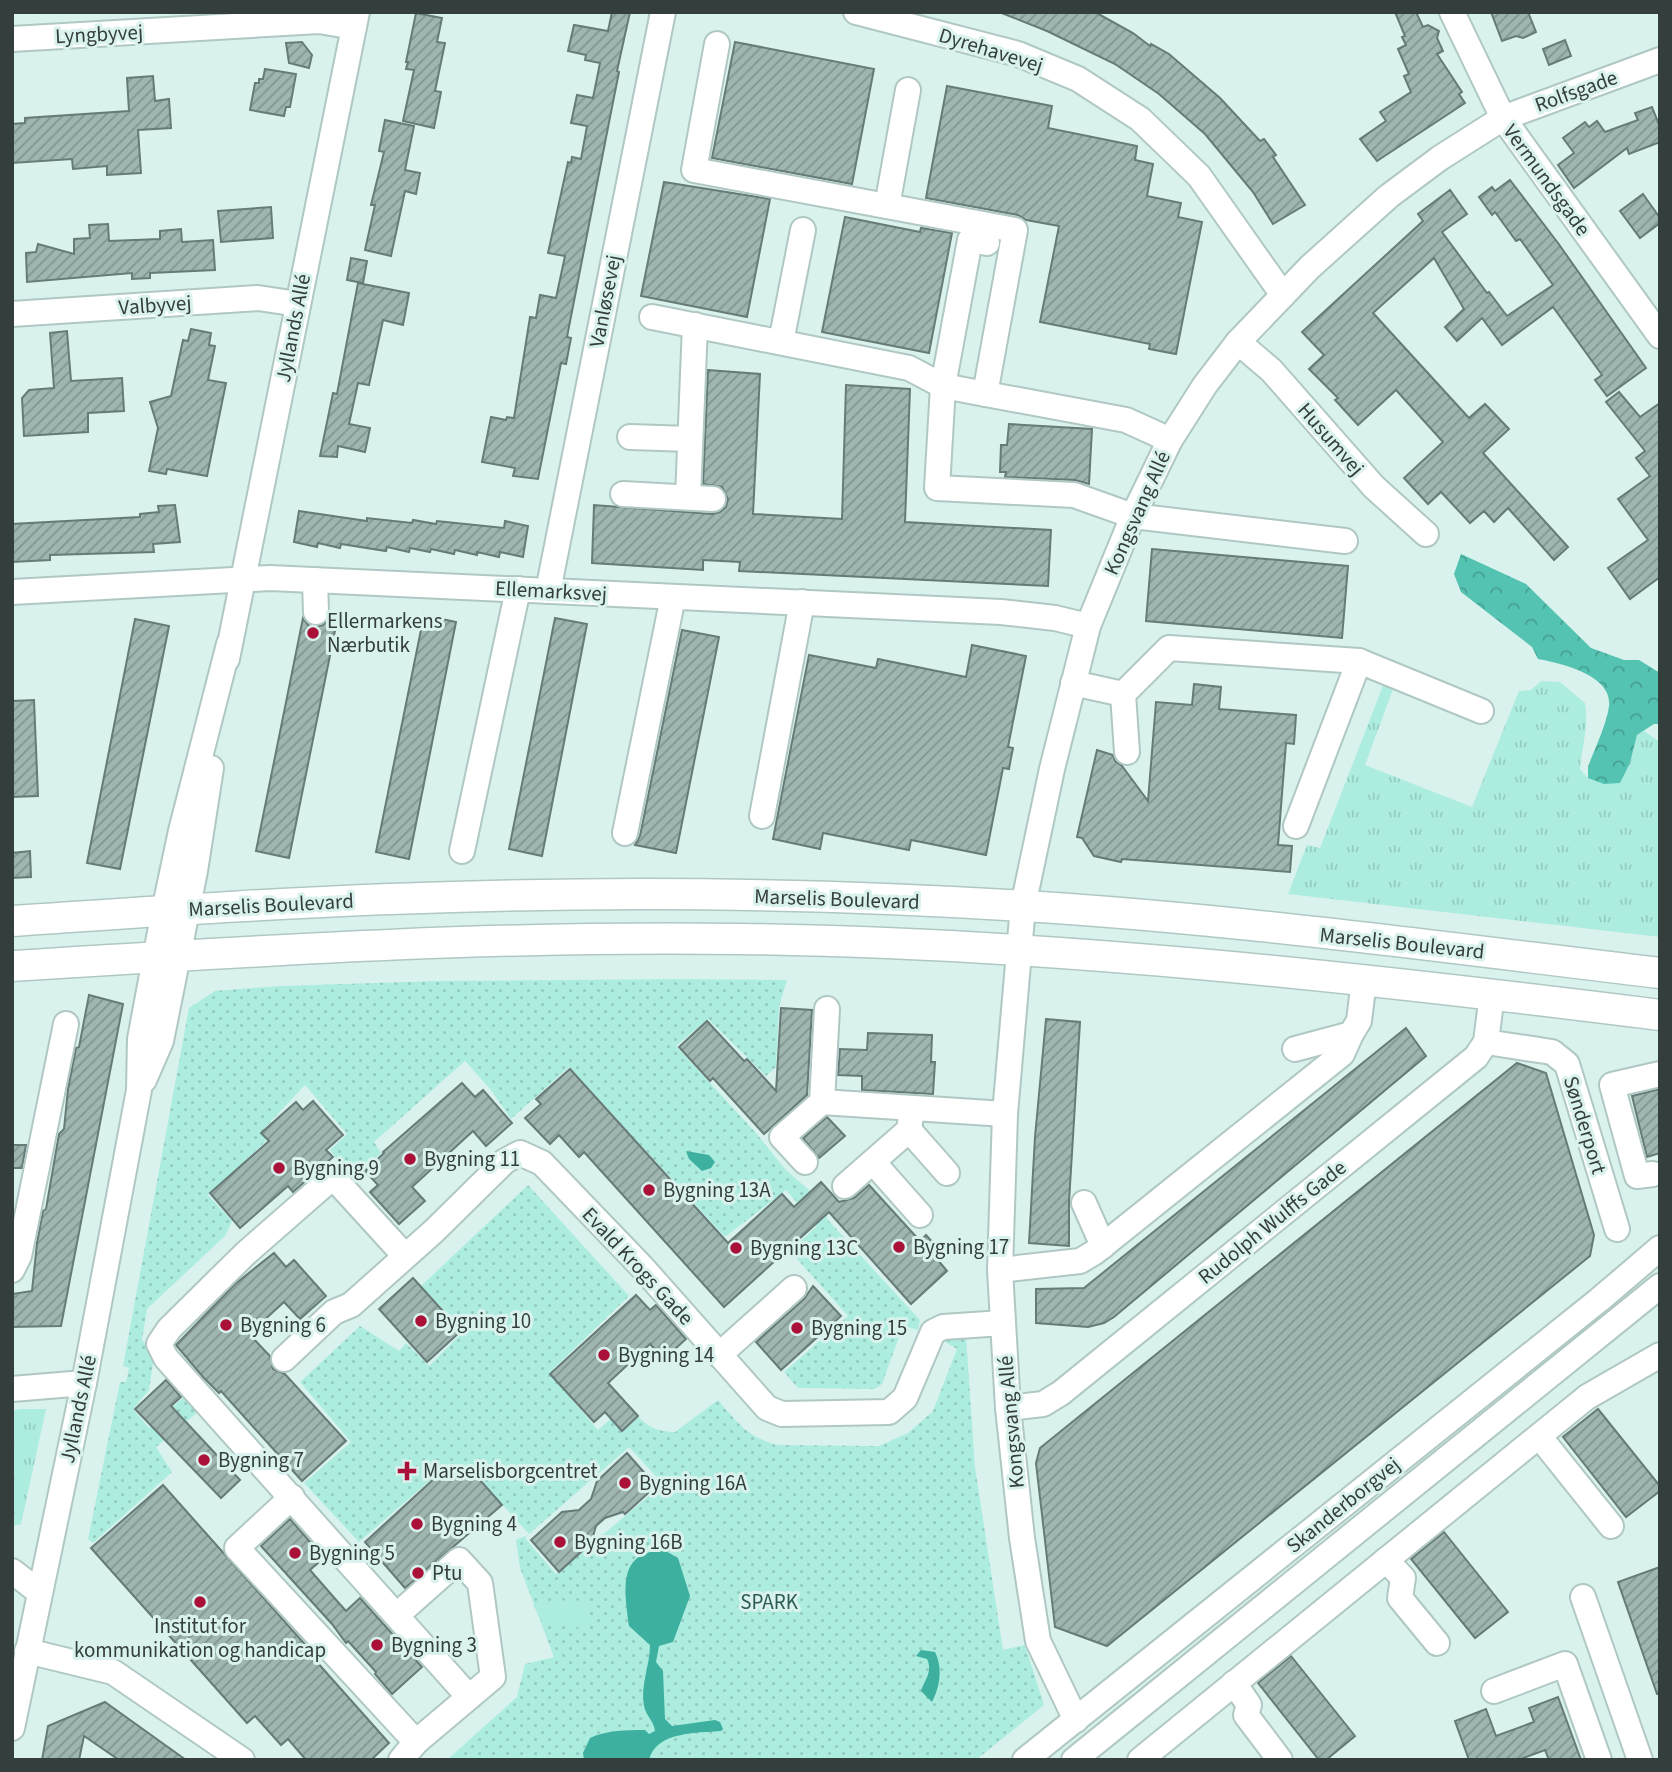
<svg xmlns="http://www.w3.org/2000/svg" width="1672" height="1772" font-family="'Source Sans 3',sans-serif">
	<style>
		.grass { fill: url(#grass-tufts) }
		.forest { fill: url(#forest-crowns) }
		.park { fill: url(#park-dots) }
		.garden { fill: #adede0 }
		.water { fill: #3db09f }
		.building { fill: url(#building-hatch); stroke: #667b77; stroke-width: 2 }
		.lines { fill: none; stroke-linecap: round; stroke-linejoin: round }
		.minor-casing { stroke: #b0c8c3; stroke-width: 28 }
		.major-casing { stroke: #b0c8c3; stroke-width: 33 }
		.minor { stroke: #fff; stroke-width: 24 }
		.major { stroke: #fff; stroke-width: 30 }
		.poi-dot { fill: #a91138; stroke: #daf2ed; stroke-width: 2.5 }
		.labels { text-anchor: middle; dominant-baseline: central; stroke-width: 6; stroke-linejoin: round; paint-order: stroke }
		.street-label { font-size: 21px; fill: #343e3c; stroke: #daf2ed }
		.poi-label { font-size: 21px; fill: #343e3c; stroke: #daf2ed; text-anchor: start }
		.park-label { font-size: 21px; fill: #2b5b53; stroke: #daf2ed }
	</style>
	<defs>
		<pattern id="grass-tufts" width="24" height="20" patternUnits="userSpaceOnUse" patternTransform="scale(1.75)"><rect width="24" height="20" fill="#adede0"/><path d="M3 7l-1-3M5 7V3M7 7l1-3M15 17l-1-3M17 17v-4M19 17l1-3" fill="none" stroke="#95ccc1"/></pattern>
		<pattern id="forest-crowns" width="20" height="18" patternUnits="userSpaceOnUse" patternTransform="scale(1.75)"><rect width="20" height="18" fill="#54c3b1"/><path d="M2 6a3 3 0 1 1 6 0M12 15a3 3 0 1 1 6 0" fill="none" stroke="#46a091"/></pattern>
		<pattern id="park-dots" width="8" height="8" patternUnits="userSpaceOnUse" patternTransform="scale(1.75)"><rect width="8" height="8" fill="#adede0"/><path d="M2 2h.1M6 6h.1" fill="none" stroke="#95ccc1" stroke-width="1.8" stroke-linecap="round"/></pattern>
		<pattern id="building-hatch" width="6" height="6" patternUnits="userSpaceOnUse" patternTransform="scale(1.75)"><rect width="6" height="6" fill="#9eb5b0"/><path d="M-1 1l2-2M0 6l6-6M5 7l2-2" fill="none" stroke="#829590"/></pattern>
	</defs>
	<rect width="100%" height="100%" fill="#daf2ed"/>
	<!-- grass -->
	<g class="grass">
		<path d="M1541 681 1560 682 1585 703C1589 725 1582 747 1580 769L1588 778 1630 763 1637 735 1644 731 1660 742V937L1288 894 1307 845 1320 848 1384 683 1393 687 1392 692 1365 765 1472 807 1519 691 1531 690Z"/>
		<path d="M19 1409H46L21 1524 12 1526V1411Z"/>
	</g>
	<!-- forest -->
	<path class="forest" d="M1461 554 1526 584 1591 648 1624 660H1639L1660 673V724H1654L1637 735 1630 763 1620 783 1604 784 1588 778V767C1594 750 1607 724 1609 706 1613 675 1560 663 1538 659L1532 647 1461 592 1454 574Z"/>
	<!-- park -->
	<g class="park">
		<path d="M676 979 787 980 779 1007 776 1067 766 1076 708 1019 676 1046 756 1133 785 1169 828 1207 827 1219 920 1320 918 1330 903 1326 882 1384 875 1389 798 1388 784 1372 848 1316 790 1251 817 1226 786 1190 725 1237 569 1067 511 1119 491 1090 465 1061 374 1142 381 1153 353 1181 330 1150 347 1134 305 1085 261 1132 266 1141 208 1195 232 1221 225 1236 147 1309 142 1340 154 1356 149 1390 133 1409 149 1428 186 1395 200 1410 156 1447 172 1472 93 1543 88 1539 120 1382H126L129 1368 123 1366 189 1008 215 991 280 986 438 981Z"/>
		<path d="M528 1185 629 1296 549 1373 598 1430 627 1404C644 1423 649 1431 675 1432L718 1400C737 1422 748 1438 778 1445L879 1446 908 1433 933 1411 957 1349 942 1340 948 1337H966L975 1467 1003 1650 1025 1645 1044 1705 976 1760H447L517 1697 525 1664 554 1657 520 1568 516 1540 528 1535 525 1538 556 1574 663 1484 629 1447 529 1534 469 1468 461 1474 450 1463 359 1542 304 1483 351 1442 300 1382 360 1326 399 1351 406 1343 429 1366 464 1331 421 1286Z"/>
	</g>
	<!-- garden -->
	<path class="garden" d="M574 1599 585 1604 590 1610 589 1623 583 1628 543 1623 533 1605Z"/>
	<!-- water -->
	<g class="water">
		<path d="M686 1151 709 1155 715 1162 711 1168 702 1171 689 1159Z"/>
		<path d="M664 1550 678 1558 690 1596 673 1642 659 1646 656 1662 663 1671 665 1719 672 1726 715 1720 720 1722 723 1729 721 1731C698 1733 656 1731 649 1760H584L583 1753 590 1738C607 1730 626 1730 645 1730L649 1734 655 1731C654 1721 646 1716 644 1706 640 1686 650 1665 650 1645L629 1626C625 1591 616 1552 664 1550Z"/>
		<path d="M921 1650 935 1652C943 1668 940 1687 932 1702L921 1691C925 1679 933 1672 927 1659L916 1656Z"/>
	</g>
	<!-- building -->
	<g class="building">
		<path d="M612 12H630L617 71 619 72 613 102 567 337 571 338 566 364 561 363 538 479 513 476 515 468 482 462 491 417 506 420 507 417 514 418 530 317 536 318 540 295 556 298 565 256 548 253 568 162 571 163 572 157 581 159 587 126 571 123 577 95 593 98 600 63 585 60 586 55 568 51 574 25 608 31Z"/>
		<path d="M999 12H1095L1133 33 1150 46 1151 44 1169 54 1220 98 1260 141 1264 139 1276 155 1273 157 1305 205 1273 224 1253 192 1205 134 1159 94 1115 64 1047 31Z"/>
		<path d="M1395 12H1416L1423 27 1428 25 1439 31 1437 38 1443 51 1437 54 1462 92 1459 94 1465 103 1377 161 1360 139 1386 121 1380 112 1411 92 1404 76 1409 74 1398 49 1406 45 1402 37 1405 36Z"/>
		<path d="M1491 12H1528L1536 32 1523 38 1516 36 1502 41Z"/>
		<path d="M416 13 442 18 437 42 445 43 435 91 441 92 434 128 403 121 414 70 406 69 408 62H406Z"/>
		<path d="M1565 40 1571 56 1549 65 1543 49Z"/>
		<path d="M302 42 312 55 309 68 289 63 286 43Z"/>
		<path d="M735 42 874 69 852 184 712 158Z"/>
		<path d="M265 69 296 74 290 107H286L284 116 250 110 255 83H259V79H263Z"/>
		<path d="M153 76 155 101 169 99 171 128 138 130 141 173 107 175V166L73 169 72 159 12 163V124L25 123V118L129 111 127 78Z"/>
		<path d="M947 86 1052 106 1048 128 1137 146 1135 160 1153 164 1147 196 1181 203 1178 217 1202 222 1176 354 1149 349 1150 344 1040 322 1059 226 1026 220 1018 215 926 198Z"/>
		<path d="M1652 107 1660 127V142L1629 154 1627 148 1574 188 1558 165 1574 153 1563 138 1585 122 1589 127 1597 121 1605 132 1638 120 1635 113Z"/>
		<path d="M385 120 414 126 405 170 420 173 416 194 405 191 391 256 365 250 375 205H371L384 152 379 151Z"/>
		<path d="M1510 180 1558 243 1646 368 1607 396 1595 380 1602 375 1553 307 1502 345 1482 318 1457 341 1445 327 1464 309 1434 258 1373 313 1469 418 1485 404 1509 429 1483 453 1568 547 1554 560 1508 508 1494 522 1484 511 1470 523 1441 492 1428 504 1404 478 1443 442 1396 390 1358 425 1335 400 1338 398 1309 369 1324 355 1302 332 1423 221 1418 214 1450 190 1467 214 1442 232 1487 293 1489 292 1507 316 1553 285 1520 239 1516 241 1495 212 1492 215 1479 197 1492 187 1495 191Z"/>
		<path d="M664 182 770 199 747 317 641 296Z"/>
		<path d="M1643 194 1660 218V223L1640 238 1620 211Z"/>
		<path d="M271 207 273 238 221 242 218 211Z"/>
		<path d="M845 217 920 232 921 228 952 233 929 353 822 332Z"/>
		<path d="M108 224 109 241 160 239V231L181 229 182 242 213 240 215 270 150 273V278L132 279V273L27 282 26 253 36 252 38 244 74 254V239L90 238 89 225Z"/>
		<path d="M351 258 367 261 363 283 347 280Z"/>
		<path d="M358 283 409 293 403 325 383 320 369 385 358 383 349 424 370 428 365 452 338 446 337 457 320 456 333 393 337 394Z"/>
		<path d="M191 329 211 333 209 345 215 346 208 380 226 383 207 476 167 469 166 474 149 471 158 428 150 402 171 396 183 340 188 341Z"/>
		<path d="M67 331 71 381 122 378 124 411 88 413V432L24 436 22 398 29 390 54 388 50 333Z"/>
		<path d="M708 370 760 374 753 514 842 519 846 385 910 389 905 522 1051 530 1048 586 739 571 740 562 703 560V570L592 563 594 505 712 514 720 512 726 507 728 499 722 487 703 484Z"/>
		<path d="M1619 392 1640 417 1660 403V577L1630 599 1608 568 1648 540 1618 499 1650 476 1636 458 1645 451 1606 402Z"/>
		<path d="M1009 424 1092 429 1089 484 1075 480 1005 477 1006 472H1000L1001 445H1007Z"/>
		<path d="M175 505 180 542 153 544 154 552 50 555V560L12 562V524L140 517V514L159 512 158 506Z"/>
		<path d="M299 511 367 521V518L412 523 413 520 436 524 437 521 504 528 505 521 528 526 523 557 500 552 499 557 477 552V555L455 550 454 554 431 549 430 552 410 548 409 552 387 547 386 551 341 544 340 548 318 543 317 547 294 542Z"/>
		<path d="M1152 549 1348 566 1342 638 1146 621Z"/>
		<path d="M424 615 456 622 409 859 376 852Z"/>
		<path d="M303 618 308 625 316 627 323 625 329 619 337 621 289 858 256 851Z"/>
		<path d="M555 618 587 624 542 856 509 849Z"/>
		<path d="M135 619 169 626 120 869 87 863Z"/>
		<path d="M682 630 719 637 676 853 635 845 640 836Z"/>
		<path d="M972 645 1026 656 1008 747 1013 748 1011 758 1009 769 1003 768 986 855 911 840 909 850 823 833 820 849 773 839 809 655 876 668 878 659 966 677Z"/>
		<path d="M1194 684 1221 687 1219 709 1296 715 1294 744 1286 743 1278 845 1292 846 1290 872 1122 859 1121 862 1094 856 1082 838 1077 837 1097 750 1113 755 1115 761 1122 766 1148 801 1156 702 1192 705Z"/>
		<path d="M34 700 38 796 12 797V701Z"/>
		<path d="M30 851 31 877 12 878V853Z"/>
		<path d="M89 995 123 1004 61 1326 12 1327V1294L32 1291 37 1243 43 1211 46 1209 59 1134 64 1129 68 1089 76 1048 79 1047Z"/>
		<path d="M781 1008 812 1010 807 1095 764 1134 713 1078 710 1081 679 1047 707 1021 744 1061 747 1059 776 1091Z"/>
		<path d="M1046 1019 1080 1022 1069 1202V1246L1029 1243 1035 1137Z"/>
		<path d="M1406 1028 1426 1056 1114 1317 1104 1323 1088 1327 1036 1323V1289L1084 1288Z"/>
		<path d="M868 1033 932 1035 931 1062H935L933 1094 862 1090V1076L838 1075 840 1049 867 1050Z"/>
		<path d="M1517 1063 1546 1073 1594 1235 1590 1256 1107 1646 1055 1627 1036 1463 1040 1448Z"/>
		<path d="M570 1069 728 1243 782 1194 794 1207 821 1182 839 1202 854 1198 869 1185 920 1241 926 1235 943 1254 937 1259 947 1271 911 1304 829 1212 724 1307 584 1152 579 1157 559 1135 550 1144 525 1118 541 1104 536 1099Z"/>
		<path d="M462 1083 475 1097 483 1090 512 1123 486 1146 473 1131 412 1187 425 1201 399 1224 370 1192 378 1185 365 1171 384 1153 383 1152Z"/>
		<path d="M1660 1089V1153L1647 1157 1632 1096Z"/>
		<path d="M313 1101 343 1135 326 1150 333 1157 293 1192 288 1186 240 1228 210 1193 269 1141 261 1133 296 1102 303 1110Z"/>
		<path d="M827 1117 845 1136 819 1158 803 1138Z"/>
		<path d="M12 1145H26L22 1168H12Z"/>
		<path d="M274 1253 286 1267 294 1260 326 1296 300 1319 284 1302 249 1334 270 1356 273 1369 285 1374 346 1441 302 1481 221 1391 219 1393 203 1377 176 1345 235 1284Z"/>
		<path d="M413 1278 461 1331 427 1362 379 1309Z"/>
		<path d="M813 1286 841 1316 781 1370 756 1342 804 1299Z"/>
		<path d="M636 1295 650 1310 656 1305 686 1339 664 1359 650 1344 608 1383 638 1416 622 1431 605 1412 594 1422 550 1374Z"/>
		<path d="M166 1380 181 1397 171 1406 240 1480 221 1498 135 1409Z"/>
		<path d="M1598 1409 1660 1486V1491L1626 1517 1563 1437Z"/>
		<path d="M627 1453 656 1486 625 1514 623 1512 605 1518 596 1526 591 1543 559 1572 531 1540 562 1512 579 1510 591 1499 597 1481Z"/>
		<path d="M452 1465 464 1479 473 1472 502 1505 405 1588 365 1542 435 1478 436 1479Z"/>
		<path d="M163 1485 318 1659 316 1661 389 1743 371 1760H306L288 1739 281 1745 255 1716 247 1723 91 1548Z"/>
		<path d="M290 1519 324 1558 310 1570 337 1601 346 1611 360 1598 422 1667 392 1694 375 1674 376 1672 348 1641 346 1643 332 1624 261 1546Z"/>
		<path d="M1444 1532 1508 1612 1475 1638 1411 1559Z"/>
		<path d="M1660 1567V1694H1657L1618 1582Z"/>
		<path d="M1291 1656 1355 1736 1326 1760H1319L1258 1683Z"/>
		<path d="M1558 1697 1581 1760H1549L1545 1750 1518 1760H1469L1455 1721 1486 1709 1496 1736 1534 1722 1529 1708Z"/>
		<path d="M105 1702 186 1760H119L84 1736 79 1760H42L48 1726Z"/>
	</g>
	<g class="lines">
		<defs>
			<g id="minor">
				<path d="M856 12 1018 54 1078 79 1140 119 1199 176 1283 295"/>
				<path d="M1452 12 1503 118 1660 336"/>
				<path d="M12 39 319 21 354 27"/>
				<path d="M717 44 694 170 1015 230 985 394"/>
				<path d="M887 206 908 90"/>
				<path d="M987 243 970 240 943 386 937 488 1074 495 1133 516 1345 541"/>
				<path d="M12 314 258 298 298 304"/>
				<path d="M652 317 909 368 943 386 1126 420 1170 440"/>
				<path d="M781 342 803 230"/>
				<path d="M1238 342 1271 370 1374 487 1426 534"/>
				<path d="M630 437 690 439"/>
				<path d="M623 494 713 499"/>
				<path d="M688 497 695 325"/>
				<path d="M315 580 316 612"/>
				<path d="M548 591 663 12"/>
				<path d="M12 592 270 578 1001 612 1055 618 1088 626"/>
				<path d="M227 659 357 12"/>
				<path d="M1073 683 1123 694 1169 648 1359 661 1481 711"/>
				<path d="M1123 694 1127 752"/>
				<path d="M762 816 802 602"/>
				<path d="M1296 826 1359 661"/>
				<path d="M625 833 673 597"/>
				<path d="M462 851 518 589"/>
				<path d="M1486 1042 1552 1052 1567 1064 1617 1229"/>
				<path d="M1295 1049 1351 1034 1359 1021 1364 980"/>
				<path d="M144 1080 161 1041 195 871 211 768"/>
				<path d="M822 1102 827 1009"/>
				<path d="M909 1130 947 1173"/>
				<path d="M805 1162 782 1137 822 1102 1005 1114"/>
				<path d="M873 1162 920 1215"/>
				<path d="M1653 1174 1637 1176 1612 1085 1660 1074"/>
				<path d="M845 1186 909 1130 912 1108"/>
				<path d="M1084 1203 1103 1246"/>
				<path d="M405 1256 333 1177 246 1253 169 1329 159 1344 166 1358 469 1697"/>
				<path d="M12 1270 19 1256 66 1024"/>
				<path d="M1000 1270 1080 1261 1095 1252 1342 1054 1351 1034"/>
				<path d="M719 1355 794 1288"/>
				<path d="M284 1359 334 1312 351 1305 434 1231 505 1161 520 1153 542 1163 642 1267 767 1408 782 1414 889 1412 905 1398 933 1332 943 1327 1003 1323"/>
				<path d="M12 1389 84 1383"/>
				<path d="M1008 1408 1043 1404 1061 1393 1476 1057 1486 1042 1492 994"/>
				<path d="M1539 1436 1611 1526"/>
				<path d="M292 1497 237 1548 416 1742"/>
				<path d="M1386 1560 1403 1578 1400 1598 1437 1643"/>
				<path d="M12 1571 39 1592"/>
				<path d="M1583 1597 1640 1760"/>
				<path d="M397 1615 459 1560 480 1583 493 1677 416 1742 401 1760"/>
				<path d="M27 1651 113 1672 242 1760"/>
				<path d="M1234 1683 1249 1705 1246 1715 1280 1760"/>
				<path d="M1494 1691 1565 1664 1599 1760"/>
				<path d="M1076 1720 1038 1641 1022 1538 1008 1408 1000 1270 1005 1114 1023 906 1052 769 1088 626 1133 516 1170 440 1205 385 1238 342 1310 267 1389 196 1440 158 1503 118 1660 60"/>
				<path d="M12 1728 84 1383 139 1090 140 1039 164 911 181 831 229 644"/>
				<path d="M1025 1760 1599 1300 1660 1248"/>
				<path d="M1074 1760 1660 1286"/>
				<path d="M1140 1760 1587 1397 1660 1355"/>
			</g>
			<g id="major">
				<path d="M12 921C159 911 305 901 452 897 642 891 834 894 1024 906 1237 919 1448 948 1660 973"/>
				<path d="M12 966C255 951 498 935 742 939 1049 943 1355 977 1660 1015"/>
			</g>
		</defs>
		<!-- minor casing -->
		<use href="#minor" class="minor-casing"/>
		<!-- major casing -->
		<use href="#major" class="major-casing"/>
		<!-- minor -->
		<use href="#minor" class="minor"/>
		<!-- major -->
		<use href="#major" class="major"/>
	</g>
	<!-- markers -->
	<g class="poi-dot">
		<circle cx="313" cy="633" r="7"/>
		<circle cx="410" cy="1159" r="7"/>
		<circle cx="279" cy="1168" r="7"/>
		<circle cx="649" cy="1190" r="7"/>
		<circle cx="899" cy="1247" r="7"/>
		<circle cx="736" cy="1248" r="7"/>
		<circle cx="421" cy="1321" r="7"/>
		<circle cx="226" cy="1325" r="7"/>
		<circle cx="797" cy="1328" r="7"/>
		<circle cx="604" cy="1355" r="7"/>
		<circle cx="204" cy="1460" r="7"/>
		<path d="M403.5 1460.5h7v7h7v7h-7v7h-7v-7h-7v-7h7z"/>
		<circle cx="625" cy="1483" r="7"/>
		<circle cx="417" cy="1524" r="7"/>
		<circle cx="560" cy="1542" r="7"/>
		<circle cx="295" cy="1553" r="7"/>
		<circle cx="418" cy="1573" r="7"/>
		<circle cx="200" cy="1602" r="7"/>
		<circle cx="377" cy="1645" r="7"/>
	</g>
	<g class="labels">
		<!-- street labels -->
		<g class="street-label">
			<text transform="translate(99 34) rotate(-3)">Lyngbyvej</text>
			<text transform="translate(991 50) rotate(17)">Dyrehavevej</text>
			<text transform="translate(1576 91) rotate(-20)">Rolfsgade</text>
			<text transform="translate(1547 180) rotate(54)">Vermundsgade</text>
			<text transform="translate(605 301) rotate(-79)">Vanløsevej</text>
			<text transform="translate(155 305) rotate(-4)">Valbyvej</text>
			<text transform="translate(293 328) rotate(-79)">Jyllands Allé</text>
			<text transform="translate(1331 439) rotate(49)">Husumvej</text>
			<text transform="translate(1137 513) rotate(-66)">Kongsvang Allé</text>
			<text transform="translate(551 591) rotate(3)">Ellemarksvej</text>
			<text transform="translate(837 899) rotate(2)">Marselis Boulevard</text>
			<text transform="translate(271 905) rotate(-3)">Marselis Boulevard</text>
			<text transform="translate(1402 943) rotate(6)">Marselis Boulevard</text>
			<text transform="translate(1585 1125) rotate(73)">Sønderport</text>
			<text transform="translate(1272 1222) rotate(-39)">Rudolph Wulffs Gade</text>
			<text transform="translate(638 1266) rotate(47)">Evald Krogs Gade</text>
			<text transform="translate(78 1409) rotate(-78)">Jyllands Allé</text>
			<text transform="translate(1011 1422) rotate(-95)">Kongsvang Allé</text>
			<text transform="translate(1343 1505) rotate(-39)">Skanderborgvej</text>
		</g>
		<!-- poi labels -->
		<g class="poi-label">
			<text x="327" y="621">Ellermarkens<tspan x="327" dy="24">Nærbutik</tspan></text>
			<text x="424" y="1159">Bygning 11</text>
			<text x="293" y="1168">Bygning 9</text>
			<text x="663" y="1190">Bygning 13A</text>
			<text x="913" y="1247">Bygning 17</text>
			<text x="750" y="1248">Bygning 13C</text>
			<text x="435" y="1321">Bygning 10</text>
			<text x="240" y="1325">Bygning 6</text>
			<text x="811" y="1328">Bygning 15</text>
			<text x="618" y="1355">Bygning 14</text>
			<text x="218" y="1460">Bygning 7</text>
			<text x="423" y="1471">Marselisborgcentret</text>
			<text x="639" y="1483">Bygning 16A</text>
			<text x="431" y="1524">Bygning 4</text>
			<text x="574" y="1542">Bygning 16B</text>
			<text x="309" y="1553">Bygning 5</text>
			<text x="432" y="1573">Ptu</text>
			<text x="200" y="1626" text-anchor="middle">Institut for<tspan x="200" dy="24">kommunikation og handicap</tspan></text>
			<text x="391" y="1645">Bygning 3</text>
		</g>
		<!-- park labels -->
		<g class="park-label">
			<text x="769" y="1602">SPARK</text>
		</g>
	</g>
	<!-- border -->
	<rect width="1672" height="1772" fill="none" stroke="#343e3c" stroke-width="28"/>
</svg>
